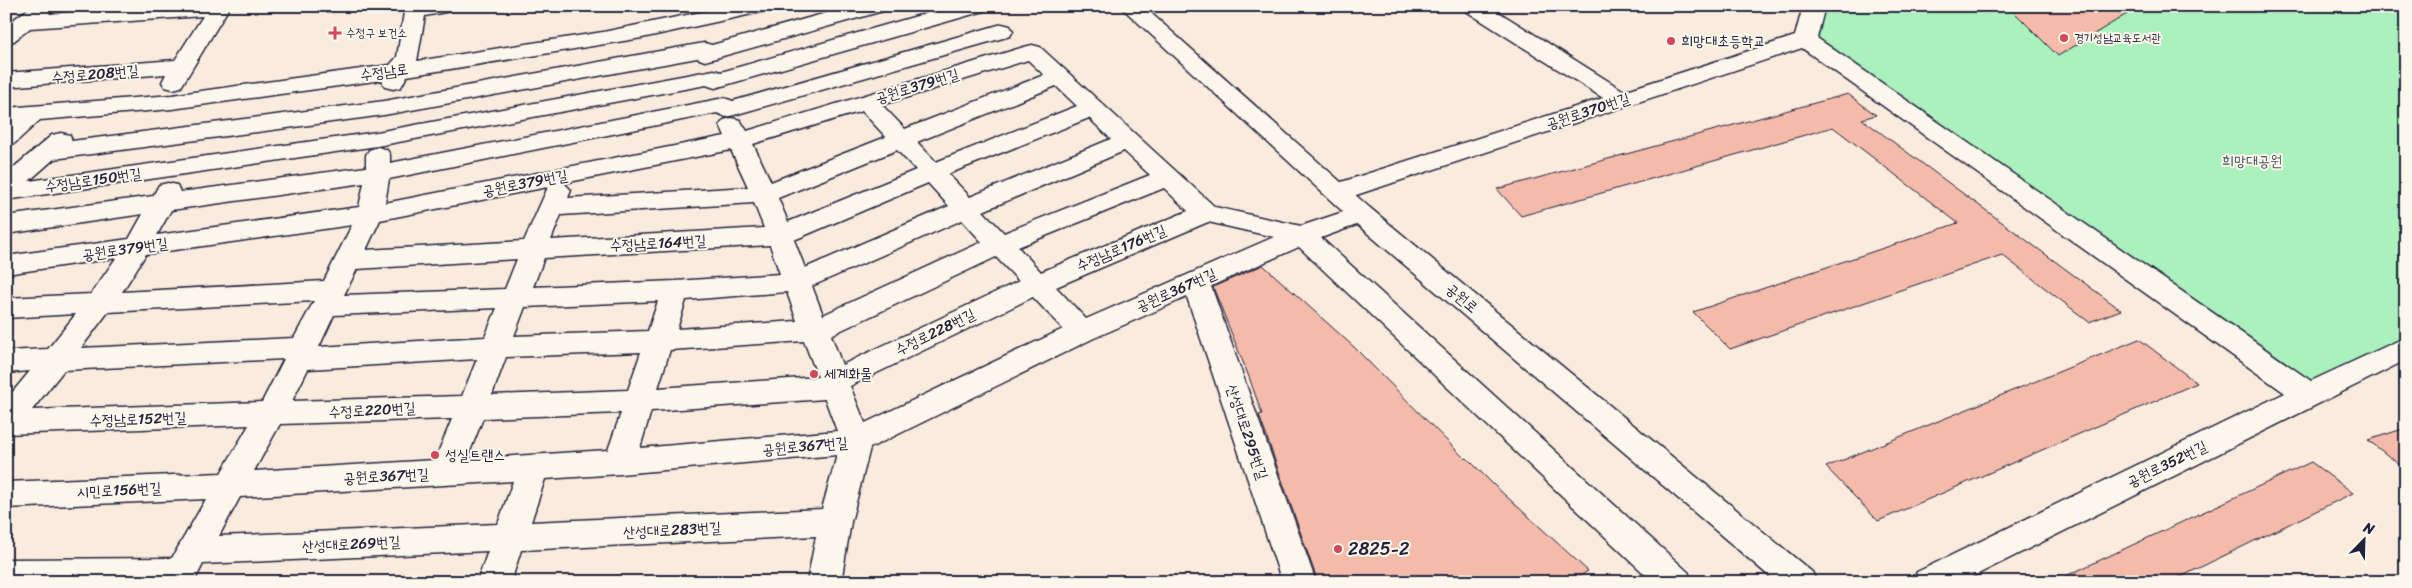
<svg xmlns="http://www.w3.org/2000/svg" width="2412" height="588" font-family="Sriracha,'Poor Story',sans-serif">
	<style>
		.green { fill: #aaf1be; stroke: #668a7c }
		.building { fill: #f4bbab; stroke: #22223b }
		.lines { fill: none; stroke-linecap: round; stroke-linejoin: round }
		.minor-casing { stroke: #22223b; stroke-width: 3 }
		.major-casing { stroke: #22223b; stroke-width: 3 }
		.minor { fill: #fbf7ec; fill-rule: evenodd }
		.major { fill: #fbf7ec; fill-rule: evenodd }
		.poi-dot { fill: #d1495b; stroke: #fbf7ec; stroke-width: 2 }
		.labels { text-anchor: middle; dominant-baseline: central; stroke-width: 4; stroke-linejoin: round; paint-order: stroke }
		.far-poi-label { font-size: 12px; fill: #22223b; stroke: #fbf7ec; text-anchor: start }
		.poi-label { font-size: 15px; fill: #22223b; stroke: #fbf7ec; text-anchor: start }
		.street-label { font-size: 15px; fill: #22223b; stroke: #fbf7ec }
		.park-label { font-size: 15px; fill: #44565c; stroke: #fbf7ec }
		.near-poi-label { font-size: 18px; fill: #22223b; stroke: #fbf7ec; text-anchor: start }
	</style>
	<rect width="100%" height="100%" fill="#faebdf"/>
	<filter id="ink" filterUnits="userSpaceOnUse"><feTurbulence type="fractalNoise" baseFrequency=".02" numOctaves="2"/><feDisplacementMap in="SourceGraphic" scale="10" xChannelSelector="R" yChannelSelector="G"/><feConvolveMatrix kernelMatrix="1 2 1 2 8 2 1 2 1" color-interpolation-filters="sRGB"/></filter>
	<g filter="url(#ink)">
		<!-- green -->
		<path class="green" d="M1816 6H2406V339L2306 387 1813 43Z"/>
		<!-- building -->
		<g class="building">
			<path d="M2008 6H2092L2127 14 2058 56Z"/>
			<path d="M1848 94 1876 115 1862 119 2121 310 2089 322 2002 255 1730 349 1693 312 1958 223 1833 127 1521 216 1497 189Z"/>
			<path d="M1263 265 1354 347 1465 459 1467 458 1495 486 1588 571 1571 582H1495L1488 575 1462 582H1318L1259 415 1262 414 1249 377 1213 287Z"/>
			<path d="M2139 339 2197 383 1878 521 1826 467Z"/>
			<path d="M2406 428V470L2368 440Z"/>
			<path d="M2311 462 2353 493 2170 582H2053Z"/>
		</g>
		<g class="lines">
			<defs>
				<g id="minor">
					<path d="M32 6H49L52 10 49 14 155 6H230L181 87 173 89 165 87 162 82 166 74 6 87V73L175 60 203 16 30 28 14 41 6 43V25Z"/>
					<path d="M405 6H453L451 11 425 16 417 61 603 32 731 6H768L766 11 642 38 407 76 401 87 393 89 385 87 382 80 172 109 40 120 15 143 6 145V125L10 122H6V108L172 95 390 65 397 57Z"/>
					<path d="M851 6H885L883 11 705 61 697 58 384 115 54 159 29 181 377 132 714 70 721 72 952 6H986L984 11 715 88 706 85 377 146 6 200V174L52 135 61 133 70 135 72 141 384 101 704 43 712 45Z"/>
					<path d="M1464 6H1489L1624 91 1795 36 1803 6H1825L1817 38 2311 381 2406 337V360L1962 582H1912L1917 572 2285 393 1802 48 1347 198 1338 200 1329 198 1325 192 1329 186 1603 98 1466 11Z"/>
					<path d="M1002 24 1010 26 1013 31 1010 36 734 115 726 117 717 113 389 179 385 203 725 136 720 125 724 120 732 118 740 120 747 131 1024 47 1032 45 1040 47 1215 207 1301 226 1361 206 1370 208 1374 214 1370 220 1321 238 1688 572 1693 582H1653L1299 247 1211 286 1316 582H1282L1187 297 1092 339 870 448 851 522 841 582H807L816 536 521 550 511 582H477L488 551 203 564 194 582H6V559L172 558 206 499 6 508V482L221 473 249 425 6 434V400L30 371 6 373V351L48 349 76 314 6 318V298L91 294 116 258 6 274V256L129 239 143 214 6 234V216L153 196 159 185 168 183 177 185 180 192 366 167V155L369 150 378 147 387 150 390 155V163L724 98 733 101ZM1028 60 1044 75 905 129 882 105ZM1056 86 1077 106 936 162 917 142ZM862 111 886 137 771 182 753 144ZM1089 118 1111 139 970 197 948 174ZM731 150 748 187 568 198 571 190 564 183ZM897 150 916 170 788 222 778 198ZM1124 151 1150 175 1004 233 983 211ZM364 183 359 207 157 235 171 210ZM928 183 949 206 805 268 794 240ZM548 187 524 241 366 250 380 220ZM1164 188 1188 211 1041 272 1018 247ZM754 203 764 228 551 240 561 215ZM962 220 982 242 823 315 812 286ZM1208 222 1274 237 1086 319 1056 287ZM352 225 324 281 122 292 146 254ZM770 245 780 274 675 281 533 287 544 258ZM996 257 1019 281 842 365 831 335ZM517 259 505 289 344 295 357 269ZM787 292 797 321 677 329 686 300ZM1033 297 1063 329 865 423 850 386ZM314 301 294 338 81 348 108 312ZM658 301 648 331 514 336 525 307ZM497 308 485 337 319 347 334 315ZM804 341 818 377 658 388 670 350ZM641 352 628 390 492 395 506 357ZM284 359 262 402 32 410 64 370ZM477 359 462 396 292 401 308 369ZM825 399 837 431 640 448 651 411ZM621 413 608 450 467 459 483 418ZM452 419 435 460 254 471 280 424ZM837 455 822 509 531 522 545 479 620 474ZM513 481 498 524 219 536 240 497Z"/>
				</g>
				<path id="major" d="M1120 6H1143L1370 208 1812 572 1817 582H1776L1352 220Z"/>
			</defs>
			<!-- minor casing -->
			<use href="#minor" class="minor-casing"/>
			<!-- major casing -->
			<use href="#major" class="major-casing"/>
			<!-- minor -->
			<use href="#minor" class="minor"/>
			<!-- major -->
			<use href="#major" class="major"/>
		</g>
	</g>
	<!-- markers -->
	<g class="poi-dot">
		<path d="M332.5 25.5h5v5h5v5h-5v5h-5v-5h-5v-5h5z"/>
		<circle cx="2064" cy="38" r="5"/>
		<circle cx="1671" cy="41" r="5"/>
		<circle cx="814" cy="374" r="5"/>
		<circle cx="435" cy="455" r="5"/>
		<circle cx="1338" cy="549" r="5"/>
	</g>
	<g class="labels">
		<!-- far-poi labels -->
		<g class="far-poi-label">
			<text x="346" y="33">수정구 보건소</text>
			<text x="2074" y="38">경기성남교육도서관</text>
		</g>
		<!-- poi labels -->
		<g class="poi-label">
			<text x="1681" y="41">희망대초등학교</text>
			<text x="824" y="374">세계화물</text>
			<text x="445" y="455">성실트랜스</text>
		</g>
		<!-- street labels -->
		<g class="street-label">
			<text transform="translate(384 72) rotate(-8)">수정남로</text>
			<text transform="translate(95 74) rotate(-5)">수정로208번길</text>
			<text transform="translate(917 86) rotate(-17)">공원로379번길</text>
			<text transform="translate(1588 111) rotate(-18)">공원로370번길</text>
			<text transform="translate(93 180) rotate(-8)">수정남로150번길</text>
			<text transform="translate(525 183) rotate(-11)">공원로379번길</text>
			<text transform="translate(658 243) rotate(-3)">수정남로164번길</text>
			<text transform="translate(1121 248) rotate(-23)">수정남로176번길</text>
			<text transform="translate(125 249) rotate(-8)">공원로379번길</text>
			<text transform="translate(1176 290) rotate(-24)">공원로367번길</text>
			<text transform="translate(1462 298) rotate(40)">공원로</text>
			<text transform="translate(935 332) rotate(-26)">수정로228번길</text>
			<text transform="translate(372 410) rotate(-3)">수정로220번길</text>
			<text transform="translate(138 419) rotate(-2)">수정남로152번길</text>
			<text transform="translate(1247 432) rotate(71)">산성대로295번길</text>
			<text transform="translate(805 446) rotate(-5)">공원로367번길</text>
			<text transform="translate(2167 464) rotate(-26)">공원로352번길</text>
			<text transform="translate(386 476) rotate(-3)">공원로367번길</text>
			<text transform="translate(119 490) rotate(-3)">시민로156번길</text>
			<text transform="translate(672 530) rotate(-3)">산성대로283번길</text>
			<text transform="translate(351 544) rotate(-3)">산성대로269번길</text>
		</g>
		<!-- park labels -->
		<g class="park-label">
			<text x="2252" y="161">희망대공원</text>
		</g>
		<!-- near-poi labels -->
		<g class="near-poi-label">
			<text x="1348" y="549">2825-2</text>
		</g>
	</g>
	<!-- margin -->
	<rect width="2412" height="588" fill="none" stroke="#fbf7ec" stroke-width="25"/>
	<rect x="12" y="12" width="2387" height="563" fill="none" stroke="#22223b" stroke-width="2" filter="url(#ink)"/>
	<!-- north arrow -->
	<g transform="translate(2364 540) rotate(23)" stroke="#fbf7ec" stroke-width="4" paint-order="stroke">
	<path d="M0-4L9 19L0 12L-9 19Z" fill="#22223b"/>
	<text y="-8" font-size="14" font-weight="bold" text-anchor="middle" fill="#22223b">N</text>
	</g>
</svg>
